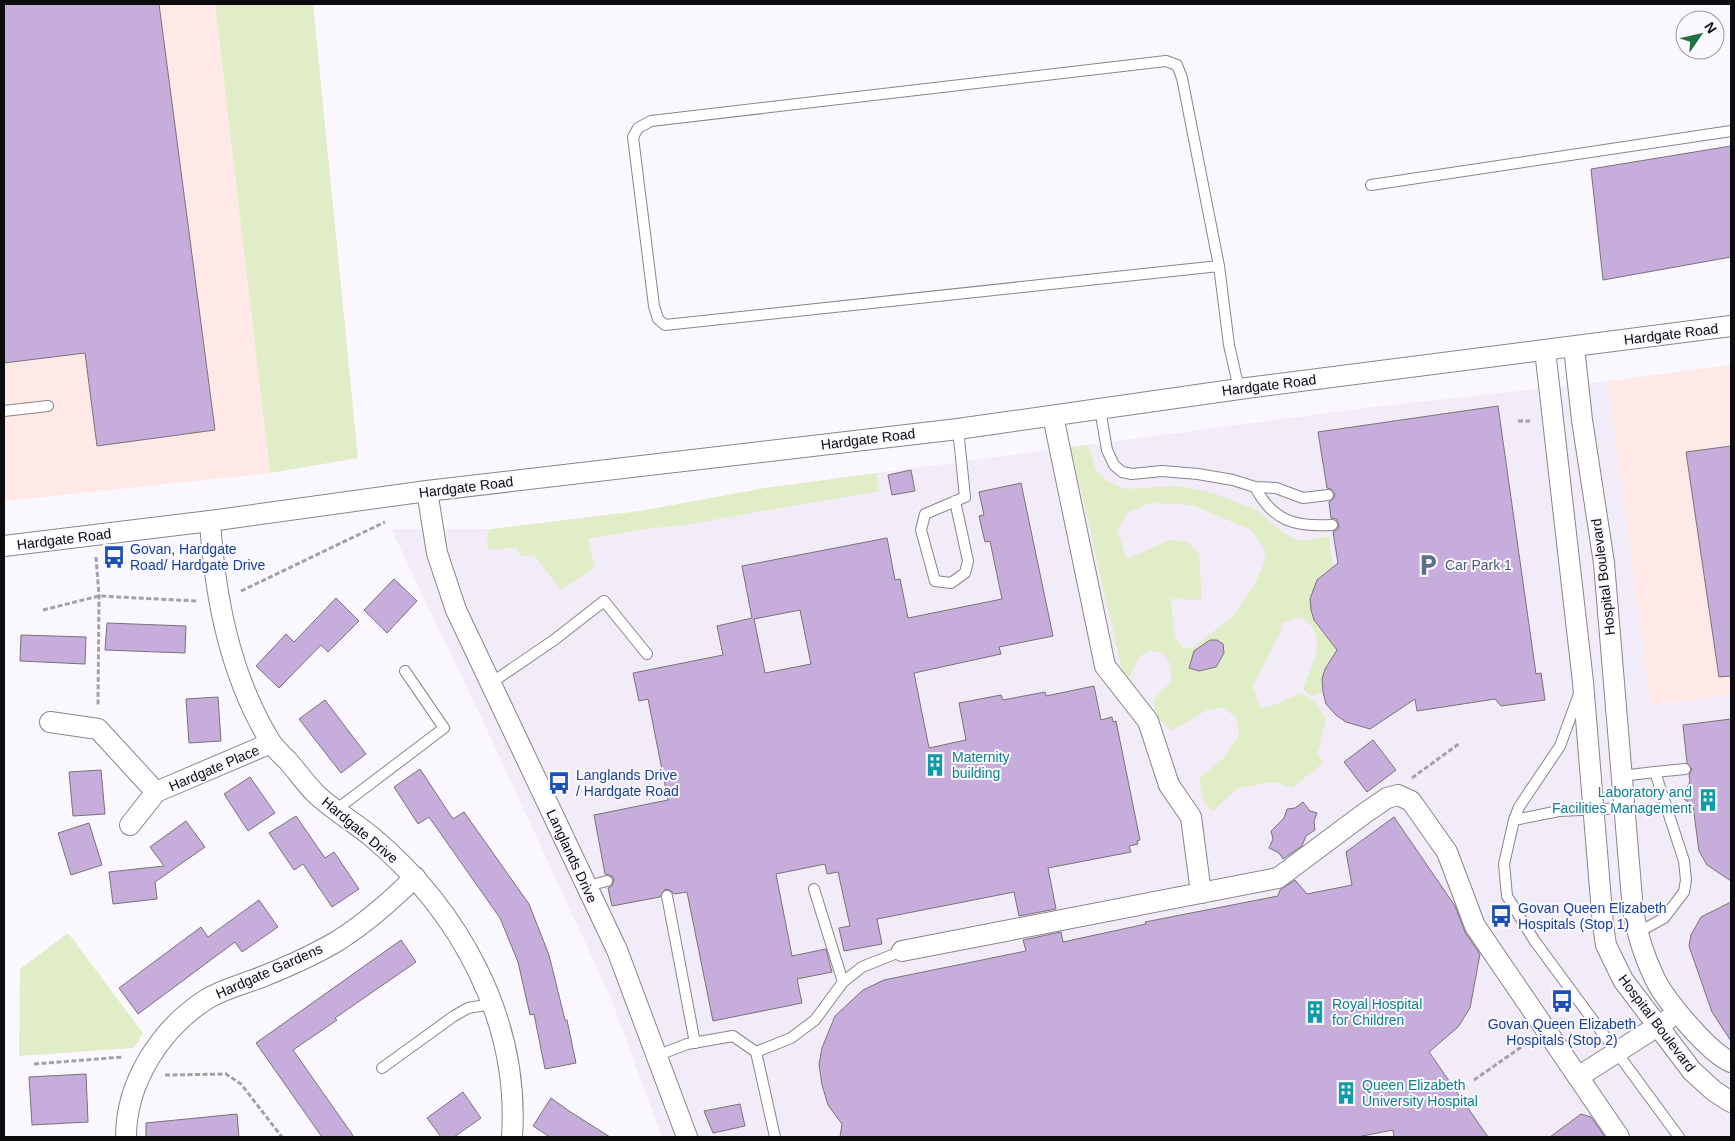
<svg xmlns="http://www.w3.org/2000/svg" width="1735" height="1141" font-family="Helvetica,sans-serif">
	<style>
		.built { fill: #f2ebf8 }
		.industrial { fill: #ffe9e6 }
		.green { fill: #e1edc7; fill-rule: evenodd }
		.building { fill: #c7addb; stroke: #777379; fill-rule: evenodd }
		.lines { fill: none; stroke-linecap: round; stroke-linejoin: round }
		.lane-casing { stroke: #89858b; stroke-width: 12 }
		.street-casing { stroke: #89858b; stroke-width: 22 }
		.path { stroke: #a4a1a6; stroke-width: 3; stroke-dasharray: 5 2.5; stroke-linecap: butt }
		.lane { stroke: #fff; stroke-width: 10 }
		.street { stroke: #fff; stroke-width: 20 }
		.labels { text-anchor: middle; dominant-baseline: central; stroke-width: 4; stroke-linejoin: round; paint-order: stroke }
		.street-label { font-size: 14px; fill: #0c0b0d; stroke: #fbf7fe }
		.transit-label { font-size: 14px; fill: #164399; stroke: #fbf7fe; text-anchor: start }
		.service-label { font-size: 14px; fill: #4e5e75; stroke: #fbf7fe; text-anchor: start }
		.culture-label { font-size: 14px; fill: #0d838f; stroke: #fbf7fe; text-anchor: start }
	</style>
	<rect width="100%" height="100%" fill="#fbf7fe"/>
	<!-- built -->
	<path class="built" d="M1608 381 1651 705 1731 694V1137H662L610 996 482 719 391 529H491L640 511 765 488 1366 408Z"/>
	<!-- industrial -->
	<g class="industrial">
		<path d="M4 4H215L270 473 4 501Z"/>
		<path d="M1731 365V694L1651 705 1608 381Z"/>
	</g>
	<!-- green -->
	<g class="green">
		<path d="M215 4H313L358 458 270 473Z"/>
		<path d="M1088 445 1096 470 1107 481 1125 489 1177 486 1213 493 1257 510 1283 533 1300 541 1329 536 1333 567C1309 585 1300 613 1326 636 1332 642 1343 643 1351 645 1329 658 1321 666 1323 692L1311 696 1303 689C1312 664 1332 632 1299 617L1282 623V629L1253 686 1260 708 1276 704 1301 693 1317 704 1326 719 1318 753 1323 763 1292 788 1275 782 1238 788 1213 811 1204 802 1199 778 1223 759 1239 735 1236 717 1223 708 1209 709 1172 730C1159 722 1153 715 1154 699L1171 682C1171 676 1172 667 1169 662 1164 650 1149 647 1140 657 1135 663 1133 672 1129 678L1123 674 1071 447ZM1149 503 1193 505 1251 530 1264 548 1265 561 1254 586 1233 616 1194 647 1183 648 1175 638 1171 599 1202 600 1199 554 1187 541 1169 540 1127 559 1117 530 1127 513Z"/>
		<path d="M877 473 879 491 684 525 644 529 588 539 595 567 561 590 534 555 522 556 516 548 488 549 487 533 491 529 640 511 765 488Z"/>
		<path d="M68 933 143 1033 134 1048 19 1056 20 969Z"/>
	</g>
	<!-- building -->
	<g class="building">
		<path d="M4 4H159L215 430 97 446 85 353 4 363Z"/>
		<path d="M1731 146V257L1603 280 1591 169Z"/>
		<path d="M1498 406 1536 674 1541 673 1545 700 1501 706 1495 699 1417 711 1415 699 1370 729 1346 722 1336 715 1326 704 1323 692 1322 679 1325 669 1337 650 1314 620 1311 610 1310 599 1317 580 1338 563 1333 532 1338 529 1339 524 1336 519 1331 518 1329 502 1334 498 1335 494 1331 489 1327 488 1318 432Z"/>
		<path d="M1731 446V676L1719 677 1686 452Z"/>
		<path d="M911 470 915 491 892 495 888 475Z"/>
		<path d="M1021 483 1053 636 999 647 1001 654 914 673 929 748 966 740 959 703 1001 695 1003 700 1045 692 1046 696 1094 686 1101 720 1112 717 1113 722 1116 721 1140 840 1137 841 1138 844 1129 846 1131 852 1048 868 1056 909 1019 916 1014 892 877 919 882 944 844 951 839 928 850 926 838 872 827 874 825 864 776 874 792 956 826 949 832 972 797 979 802 1003 713 1021 687 892 674 894 670 890 665 889 660 897 612 906 608 888 612 886 614 880 612 876 605 874 594 815 668 800 648 699 639 701 633 673 723 655 717 626 752 618 742 566 887 538 895 580 900 579 908 618 1002 599 990 541 985 542 979 516 984 515 979 492ZM800 610 811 664 765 673 754 619Z"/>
		<path d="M394 579 417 601 387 633 364 610Z"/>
		<path d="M336 598 359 621 328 652 321 645 279 688 256 666 286 634 294 642Z"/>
		<path d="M107 623 186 626 185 653 105 650Z"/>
		<path d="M21 635 86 637 85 664 20 661Z"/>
		<path d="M1210 640H1217L1223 644 1224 653 1216 667 1199 671 1189 668 1194 651Z"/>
		<path d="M218 697 221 741 189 743 186 699Z"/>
		<path d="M325 700 366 754 341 773 299 719Z"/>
		<path d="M1731 719V881L1707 865 1699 851 1693 806 1683 798 1690 781 1689 775 1692 769 1687 763 1683 725Z"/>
		<path d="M1373 740 1396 770 1367 792 1344 762Z"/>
		<path d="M420 769 453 819 464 812 529 904 549 955 565 1020H567L576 1063 545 1069 534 1014 530 1015 518 962 500 918 429 817 418 824 394 787Z"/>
		<path d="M101 770 105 814 73 816 69 772Z"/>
		<path d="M250 777 275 813 248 831 224 794Z"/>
		<path d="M1303 802 1310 811 1317 813 1314 821 1315 830 1306 836 1302 846 1283 859 1279 853 1269 848 1273 839 1271 831 1284 818 1287 809 1295 808Z"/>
		<path d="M296 816 325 858 334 852 359 889 332 907 303 864 294 870 269 833Z"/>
		<path d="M1394 817 1455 906 1465 932 1480 954 1470 1008 1458 1027 1429 1052 1488 1137H1394L1393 1130 1357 1137H840L842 1124 828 1105 822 1085 819 1064 822 1048 835 1016 863 990 884 980 1026 951 1023 940 1061 932 1063 942 1146 924 1145 922 1278 896 1280 890 1295 880 1307 894 1352 885 1346 852Z"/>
		<path d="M186 821 205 847 155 882 157 899 113 904 109 872 164 866 150 847Z"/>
		<path d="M89 823 102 865 71 875 58 833Z"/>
		<path d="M259 900 278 927 242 952 235 942 138 1014 119 988 201 927 208 937Z"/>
		<path d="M1731 902V1041L1712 1012 1689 946 1691 935 1701 917Z"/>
		<path d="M401 940 416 962 335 1018 337 1020 293 1050 354 1137H322L256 1043Z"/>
		<path d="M86 1074 88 1122 32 1125 29 1077Z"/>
		<path d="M463 1092 481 1118 454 1137H441L427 1118Z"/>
		<path d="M551 1098 569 1111 610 1137H550L533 1126Z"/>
		<path d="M740 1104 745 1126 713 1133 704 1111Z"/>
		<path d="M237 1114 239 1137H146V1123Z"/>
		<path d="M1581 1114 1591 1117 1605 1137H1550Z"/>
	</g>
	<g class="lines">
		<defs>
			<g id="lane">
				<path d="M1371 185 1731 131"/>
				<path d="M1219 266 665 325 658 319 654 306 633 137 638 128 651 121 1166 61 1177 65 1182 78 1219 266 1229 345 1239 389"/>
				<path d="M1100 409 1107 450 1114 465 1122 472 1132 474 1162 471 1198 474 1233 480 1255 487 1276 488 1303 498 1328 495"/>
				<path d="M4 411 48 406"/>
				<path d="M1255 487C1273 521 1294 527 1332 525"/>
				<path d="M955 501 968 561 965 573 951 583 935 581 921 530 925 514 965 497 958 429"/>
				<path d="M491 683 554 640 604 601 647 654"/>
				<path d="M1579 694 1560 746 1519 807 1514 820 1504 864 1507 896 1534 940 1679 1137"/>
				<path d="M1655 772 1685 769"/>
				<path d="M1621 776 1655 772 1684 861 1686 880 1684 892 1664 918 1637 933"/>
				<path d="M337 809 444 728 405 671"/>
				<path d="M1514 820 1559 811 1625 808"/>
				<path d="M587 886 607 881"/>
				<path d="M667 896 695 1043"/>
				<path d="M843 982 862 967 902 951"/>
				<path d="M756 1052 791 1038 815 1020 843 982 814 889"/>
				<path d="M656 1056 687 1044 733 1036 756 1052 775 1137"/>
				<path d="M382 1068 454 1016 468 1008 492 1004"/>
			</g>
			<g id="street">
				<path d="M1574 347 1582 420 1604 563 1633 911C1637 933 1644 956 1654 977 1664 999 1709 1053 1731 1062"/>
				<path d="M1545 350 1583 682 1603 925 1606 945 1623 980 1692 1071 1714 1091 1731 1102"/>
				<path d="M1053 416 1105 666 1148 721 1169 785 1191 817 1201 893"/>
				<path d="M427 491 437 553 456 610 617 950 687 1137"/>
				<path d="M210 521C215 598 230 675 270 741 275 749 282 755 288 761 297 771 305 783 315 793 331 809 354 822 372 837 460 911 520 1020 512 1137"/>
				<path d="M4 546 210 521 427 491 958 429 1239 389 1731 326"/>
				<path d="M50 722 98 729 156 792"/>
				<path d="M130 825 156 792 271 743"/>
				<path d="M902 951 1278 878 1365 813 1387 798 1398 795 1411 801 1447 852 1475 926 1619 1137"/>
				<path d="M1578 1077 1667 1020"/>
				<path d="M126 1137C126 1082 161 1028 207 999 225 988 245 984 264 976 289 966 316 954 339 940 367 922 392 900 415 877"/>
			</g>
		</defs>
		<!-- lane casing -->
		<use href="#lane" class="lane-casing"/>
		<!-- street casing -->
		<use href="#street" class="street-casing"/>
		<!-- path -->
		<g class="path">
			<path d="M1518 421H1530"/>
			<path d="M96 557 99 596 98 706"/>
			<path d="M241 591 385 522"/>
			<path d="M43 610 99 596 197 601"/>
			<path d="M1412 778 1460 743"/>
			<path d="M34 1064 123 1057"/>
			<path d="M165 1075 226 1074 241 1084 282 1137"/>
			<path d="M1474 1080 1527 1043"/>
		</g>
		<!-- lane -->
		<use href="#lane" class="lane"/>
		<!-- street -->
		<use href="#street" class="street"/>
	</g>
	<!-- icons -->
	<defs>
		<symbol id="bus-bare" viewBox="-9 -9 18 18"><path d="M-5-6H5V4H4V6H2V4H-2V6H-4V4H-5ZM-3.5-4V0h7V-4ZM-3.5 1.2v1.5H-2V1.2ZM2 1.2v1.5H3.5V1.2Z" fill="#1a4fb4" stroke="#fbf7fe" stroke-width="2.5" paint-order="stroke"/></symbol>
		<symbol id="parking-bare" viewBox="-9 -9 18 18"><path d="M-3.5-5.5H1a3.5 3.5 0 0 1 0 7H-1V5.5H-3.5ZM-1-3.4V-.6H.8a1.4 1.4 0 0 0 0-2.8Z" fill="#5c6f8a" stroke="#fbf7fe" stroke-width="2.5" paint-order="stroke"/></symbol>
		<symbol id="building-bare" viewBox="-9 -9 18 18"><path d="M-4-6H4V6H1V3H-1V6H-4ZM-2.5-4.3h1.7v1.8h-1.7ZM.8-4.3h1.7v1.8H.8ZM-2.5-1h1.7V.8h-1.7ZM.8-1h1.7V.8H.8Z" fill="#0f9aa8" stroke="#fbf7fe" stroke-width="2.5" paint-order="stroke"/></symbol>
	</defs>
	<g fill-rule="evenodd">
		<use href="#bus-bare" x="98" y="541" width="32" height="32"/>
		<use href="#parking-bare" x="1412" y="549" width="32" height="32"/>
		<use href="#building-bare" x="919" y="749" width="32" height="32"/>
		<use href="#bus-bare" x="543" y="767" width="32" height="32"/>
		<use href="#building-bare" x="1692" y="784" width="32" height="32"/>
		<use href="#bus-bare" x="1485" y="900" width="32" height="32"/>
		<use href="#bus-bare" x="1546" y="985" width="32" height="32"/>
		<use href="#building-bare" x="1299" y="996" width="32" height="32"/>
		<use href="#building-bare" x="1330" y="1077" width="32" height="32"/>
	</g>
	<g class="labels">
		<!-- street labels -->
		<g class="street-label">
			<text transform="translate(1671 334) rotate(-7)">Hardgate Road</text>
			<text transform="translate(1269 385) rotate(-7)">Hardgate Road</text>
			<text transform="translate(868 439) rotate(-7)">Hardgate Road</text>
			<text transform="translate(466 487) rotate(-7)">Hardgate Road</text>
			<text transform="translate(64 539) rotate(-7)">Hardgate Road</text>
			<text transform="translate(1603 577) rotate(-97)">Hospital Boulevard</text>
			<text transform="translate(214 768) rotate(-23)">Hardgate Place</text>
			<text transform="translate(360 830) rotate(40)">Hardgate Drive</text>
			<text transform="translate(572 856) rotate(65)">Langlands Drive</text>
			<text transform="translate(269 971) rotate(-24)">Hardgate Gardens</text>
			<text transform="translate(1657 1023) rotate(53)">Hospital Boulevard</text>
		</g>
		<!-- transit labels -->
		<g class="transit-label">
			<text x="130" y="549">Govan, Hardgate<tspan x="130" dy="16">Road/ Hardgate Drive</tspan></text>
			<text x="576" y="775">Langlands Drive<tspan x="576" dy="16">/ Hardgate Road</tspan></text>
			<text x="1518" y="908">Govan Queen Elizabeth<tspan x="1518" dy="16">Hospitals (Stop 1)</tspan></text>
			<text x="1562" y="1024" text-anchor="middle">Govan Queen Elizabeth<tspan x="1562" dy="16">Hospitals (Stop 2)</tspan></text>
		</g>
		<!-- service labels -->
		<g class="service-label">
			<text x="1445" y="565">Car Park 1</text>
		</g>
		<!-- culture labels -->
		<g class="culture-label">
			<text x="952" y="757">Maternity<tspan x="952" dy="16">building</tspan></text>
			<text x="1692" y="792" text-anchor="end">Laboratory and<tspan x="1692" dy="16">Facilities Management</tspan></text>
			<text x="1332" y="1004">Royal Hospital<tspan x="1332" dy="16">for Children</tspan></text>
			<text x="1362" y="1085">Queen Elizabeth<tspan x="1362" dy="16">University Hospital</tspan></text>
		</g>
	</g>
	<!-- border -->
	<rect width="1735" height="1141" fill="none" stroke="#0c0b0d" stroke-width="10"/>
	<!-- north arrow -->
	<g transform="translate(1700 35) rotate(56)"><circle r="24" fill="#fbf7fe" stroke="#9b999e"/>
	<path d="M0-4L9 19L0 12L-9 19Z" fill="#207040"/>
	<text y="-8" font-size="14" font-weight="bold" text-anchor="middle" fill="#0c0b0d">N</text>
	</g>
</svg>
